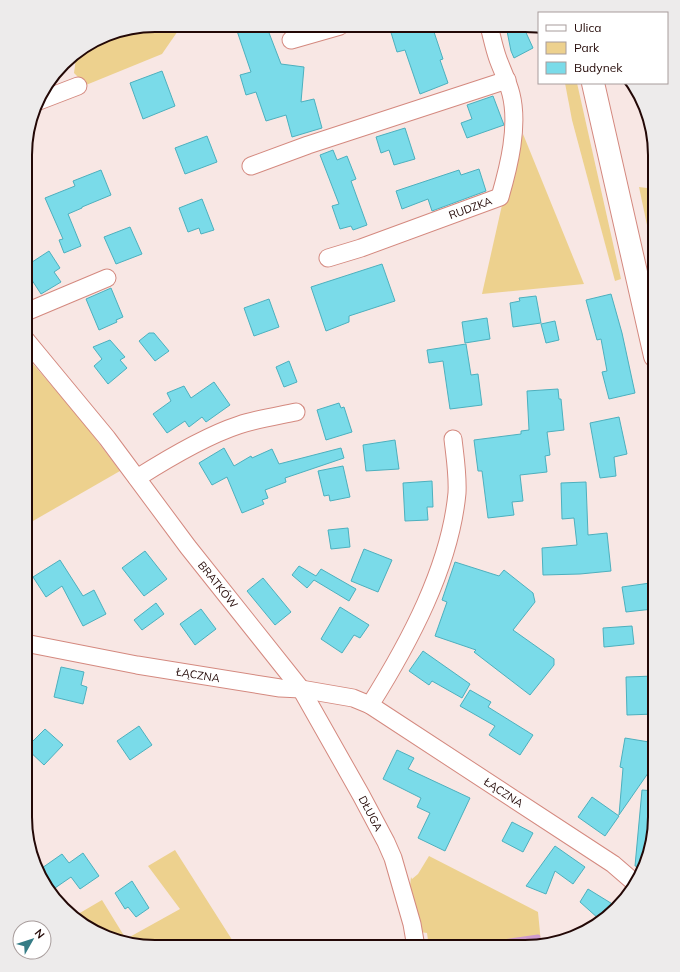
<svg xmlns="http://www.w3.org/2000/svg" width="680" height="972" font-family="Mulish,sans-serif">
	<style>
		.green { fill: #edd18e }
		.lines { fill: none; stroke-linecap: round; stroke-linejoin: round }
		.stream { stroke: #ce9acc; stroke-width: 5 }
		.building { fill: #7adbe9; stroke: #4db0be }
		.minor-casing { stroke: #d4897f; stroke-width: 19 }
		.secondary-casing { stroke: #d4897f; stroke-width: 24 }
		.minor { stroke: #fff; stroke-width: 17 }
		.secondary { stroke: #fff; stroke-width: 22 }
		.labels { text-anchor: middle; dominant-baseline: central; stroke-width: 3; stroke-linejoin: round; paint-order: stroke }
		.street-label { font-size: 11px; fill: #230806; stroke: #fff }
		.rim { fill: none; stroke: #230806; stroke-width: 2 }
	</style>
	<rect width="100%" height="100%" fill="#f8e7e4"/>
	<!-- green -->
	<g class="green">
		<path d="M155 25H182L162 54 86 85 74 73 76 58 89 46 113 32Z"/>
		<path d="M63 65 50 90H43Z"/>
		<path d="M565 83H577L621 279 615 281 572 120Z"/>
		<path d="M523 134 584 284 482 294 502 205Z"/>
		<path d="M639 187 655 189V263Z"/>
		<path d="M26 356 79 417 120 471 26 525Z"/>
		<path d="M175 850 236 946H138L76 920 73 917 102 900 126 939 180 909 148 866Z"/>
		<path d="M429 856 538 912 541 943 525 947H429L427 933 420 932 410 886 411 877 412 879 418 874Z"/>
	</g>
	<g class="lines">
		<!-- stream -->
		<path class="stream" d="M468 947 538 937"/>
	</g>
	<!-- building -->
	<g class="building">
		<path d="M235 25H266L281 64 304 67 301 102 314 99 322 128 292 137 286 115 266 121 256 92 246 95 240 75 251 72Z"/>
		<path d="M389 26H432L443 59 440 60 448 83 420 94 405 50 397 52Z"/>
		<path d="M506 26H523L533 48 514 58 511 51Z"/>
		<path d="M162 71 175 106 143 119 130 83Z"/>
		<path d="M493 96 504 125 467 138 461 123 472 119 467 105Z"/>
		<path d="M405 128 415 159 394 165 389 150 381 153 376 137Z"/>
		<path d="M207 136 217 162 185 174 175 148Z"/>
		<path d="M333 150 337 160 347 156 356 179 351 181 367 225 353 230 351 226 340 229 332 206 339 204 320 155Z"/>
		<path d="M479 169 486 191 432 211 428 199 402 209 396 191 459 170 461 175Z"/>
		<path d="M101 170 111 195 82 207V208L68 214 81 246 64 253 59 240 63 239 45 198 75 186 73 181Z"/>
		<path d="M202 199 214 230 201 234 199 228 188 232 179 208Z"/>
		<path d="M130 227 142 254 116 264 104 237Z"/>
		<path d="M49 251 60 268 54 272 61 282 41 294 26 271V266Z"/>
		<path d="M382 264 395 301 349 316V322L326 331 311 287Z"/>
		<path d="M111 288 123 317 116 320 117 322 99 330 86 299Z"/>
		<path d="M611 294 622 333 635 393 609 399 602 372 607 371 601 339 597 340 586 300Z"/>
		<path d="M536 296 541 323 513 327 510 303 520 301 519 298Z"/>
		<path d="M269 299 279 327 254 336 244 308Z"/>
		<path d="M487 318 490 339 465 343 462 322Z"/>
		<path d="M555 321 559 340 546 343 541 324Z"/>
		<path d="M149 333H154L169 351 155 361 139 341Z"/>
		<path d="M110 340 125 357 120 360 127 368 108 384 94 366 102 359 93 347Z"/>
		<path d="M466 344 471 375 478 374 482 405 450 409 443 361 429 363 427 350Z"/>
		<path d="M289 361 297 382 284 387 276 367Z"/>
		<path d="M214 382 230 405 206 422 202 417 189 427 185 421 167 433 153 414 171 401 167 393 184 386 191 398Z"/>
		<path d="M558 389 559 399H561L564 430 547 432 550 455 545 456 547 472 520 475 523 501 512 502 514 515 488 518 482 471H478L474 440 521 434V431L529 430 527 391Z"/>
		<path d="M339 403 341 408 344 407 352 432 326 440 317 410Z"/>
		<path d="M619 417 627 454 614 457 616 476 600 478 590 423Z"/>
		<path d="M395 440 399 469 366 471 363 445Z"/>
		<path d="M224 448 234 466 251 456 252 458 272 449 279 464 341 448 344 458 285 478 286 482 265 490 268 498 262 500 264 504 242 513 227 477 212 485 199 463Z"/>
		<path d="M343 466 350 497 330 501 329 495 324 496 318 471Z"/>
		<path d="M432 481 433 507H427L428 520 405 521 403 483Z"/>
		<path d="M586 482 588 535 607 533 611 571 580 574 543 575 542 548 577 545 574 518 562 519 561 483Z"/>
		<path d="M348 528 350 547 331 549 328 530Z"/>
		<path d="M364 549 392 560 378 592 351 581Z"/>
		<path d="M145 551 167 579 144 596 122 568Z"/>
		<path d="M60 560 83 596 94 590 106 614 83 626 62 586 46 597 33 577Z"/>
		<path d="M455 562 499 576 504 570 533 593 535 602 513 630 554 659V665L530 695 474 652 476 650 435 636 447 602 442 600Z"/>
		<path d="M299 566 316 576 321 569 356 589 349 601 314 580 307 588 292 575Z"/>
		<path d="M263 578 291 612 275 625 247 591Z"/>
		<path d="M650 583 653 609 626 612 622 587Z"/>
		<path d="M156 603 164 614 142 630 134 620Z"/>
		<path d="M340 607 369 625 360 638 354 635 342 653 321 639Z"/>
		<path d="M201 609 216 629 195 645 180 624Z"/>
		<path d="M632 626 634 644 604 647 603 628Z"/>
		<path d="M423 651 470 684 462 698 432 681 429 685 409 671Z"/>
		<path d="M61 667 84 672 81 685 87 687 83 704 54 697Z"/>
		<path d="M654 676 655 714 627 715 626 677Z"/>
		<path d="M470 690 491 702 488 707 533 735 520 755 489 735 495 726 460 706Z"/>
		<path d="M139 726 152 745 130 760 117 741Z"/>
		<path d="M45 729 63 745 44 765 26 748Z"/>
		<path d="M625 738 655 743V757L653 766 619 815 623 768 620 767Z"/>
		<path d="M397 750 414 758 408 769 470 798 445 851 418 838 430 813 417 807 421 798 383 779Z"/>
		<path d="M642 790 655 791V826L640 867 635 866Z"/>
		<path d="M592 797 619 816 605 836 578 817Z"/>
		<path d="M512 822 533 833 523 852 502 841Z"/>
		<path d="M555 846 585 867 573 884 555 871 546 894 526 886Z"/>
		<path d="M83 853 99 876 80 889 71 877 55 888 42 868 62 854 69 863Z"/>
		<path d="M132 881 149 908 136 917 128 907 125 909 115 893Z"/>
		<path d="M588 889 614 905 599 919 580 902Z"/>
	</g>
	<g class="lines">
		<defs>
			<g id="minor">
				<path d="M291 40 340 26"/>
				<path d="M39 101 78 86"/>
				<path d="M251 166 308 145 507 80"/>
				<path id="s1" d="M328 258 361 248 500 197C509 166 519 126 511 94 508 82 502 70 498 59 494 48 492 37 489 26"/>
				<path d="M26 312 107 278"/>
				<path id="s2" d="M26 340 107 438 188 547 301 689 361 795 386 842 393 858 412 924 416 947"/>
				<path d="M137 478C167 459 205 436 239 425 257 419 277 416 296 412"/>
				<path id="s3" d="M25 643 137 665 280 688 301 689 353 698 370 705 613 864 635 883"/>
				<path d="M370 705C409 643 450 567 457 493 458 475 455 457 453 439"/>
			</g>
			<path id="secondary" d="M593 83 655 356"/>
		</defs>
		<!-- minor casing -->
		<use href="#minor" class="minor-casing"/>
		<!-- secondary casing -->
		<use href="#secondary" class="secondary-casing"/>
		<!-- minor -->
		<use href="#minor" class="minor"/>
		<!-- secondary -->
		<use href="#secondary" class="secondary"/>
	</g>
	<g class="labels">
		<!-- street labels -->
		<g class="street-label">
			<text stroke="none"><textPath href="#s1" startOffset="151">RUDZKA</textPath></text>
			<text stroke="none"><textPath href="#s2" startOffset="311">BRATKÓW</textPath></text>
			<text stroke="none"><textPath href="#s3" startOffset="176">ŁĄCZNA</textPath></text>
			<text stroke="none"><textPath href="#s3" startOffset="511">ŁĄCZNA</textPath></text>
			<text stroke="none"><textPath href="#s2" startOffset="587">DŁUGA</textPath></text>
		</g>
	</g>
	<!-- crop -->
	<path d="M0 0H680V972H0ZM155 32H525A123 123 0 0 1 648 155V817A123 123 0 0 1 525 940H155A123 123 0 0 1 32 817V155A123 123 0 0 1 155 32Z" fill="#edebeb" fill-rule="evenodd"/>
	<path class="rim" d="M155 32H525A123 123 0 0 1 648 155V817A123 123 0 0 1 525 940H155A123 123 0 0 1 32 817V155A123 123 0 0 1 155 32Z"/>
	<!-- legend -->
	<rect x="538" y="12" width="130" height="72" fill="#ffffff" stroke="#a79c9b"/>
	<rect x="546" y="25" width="20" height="6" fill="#ffffff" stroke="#a79c9b"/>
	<text x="574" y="32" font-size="12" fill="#230806">Ulica</text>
	<rect x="546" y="42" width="20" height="12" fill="#edd18e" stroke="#a79c9b"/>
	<text x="574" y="52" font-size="12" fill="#230806">Park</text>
	<rect x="546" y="62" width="20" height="12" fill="#7adbe9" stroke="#a79c9b"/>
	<text x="574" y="72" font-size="12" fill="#230806">Budynek</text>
	<!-- north arrow -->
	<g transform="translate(32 940) rotate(51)"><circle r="19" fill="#ffffff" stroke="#a79c9b"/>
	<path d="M0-3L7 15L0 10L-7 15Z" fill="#357c86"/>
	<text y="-6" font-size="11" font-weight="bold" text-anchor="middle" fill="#230806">N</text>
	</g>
</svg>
